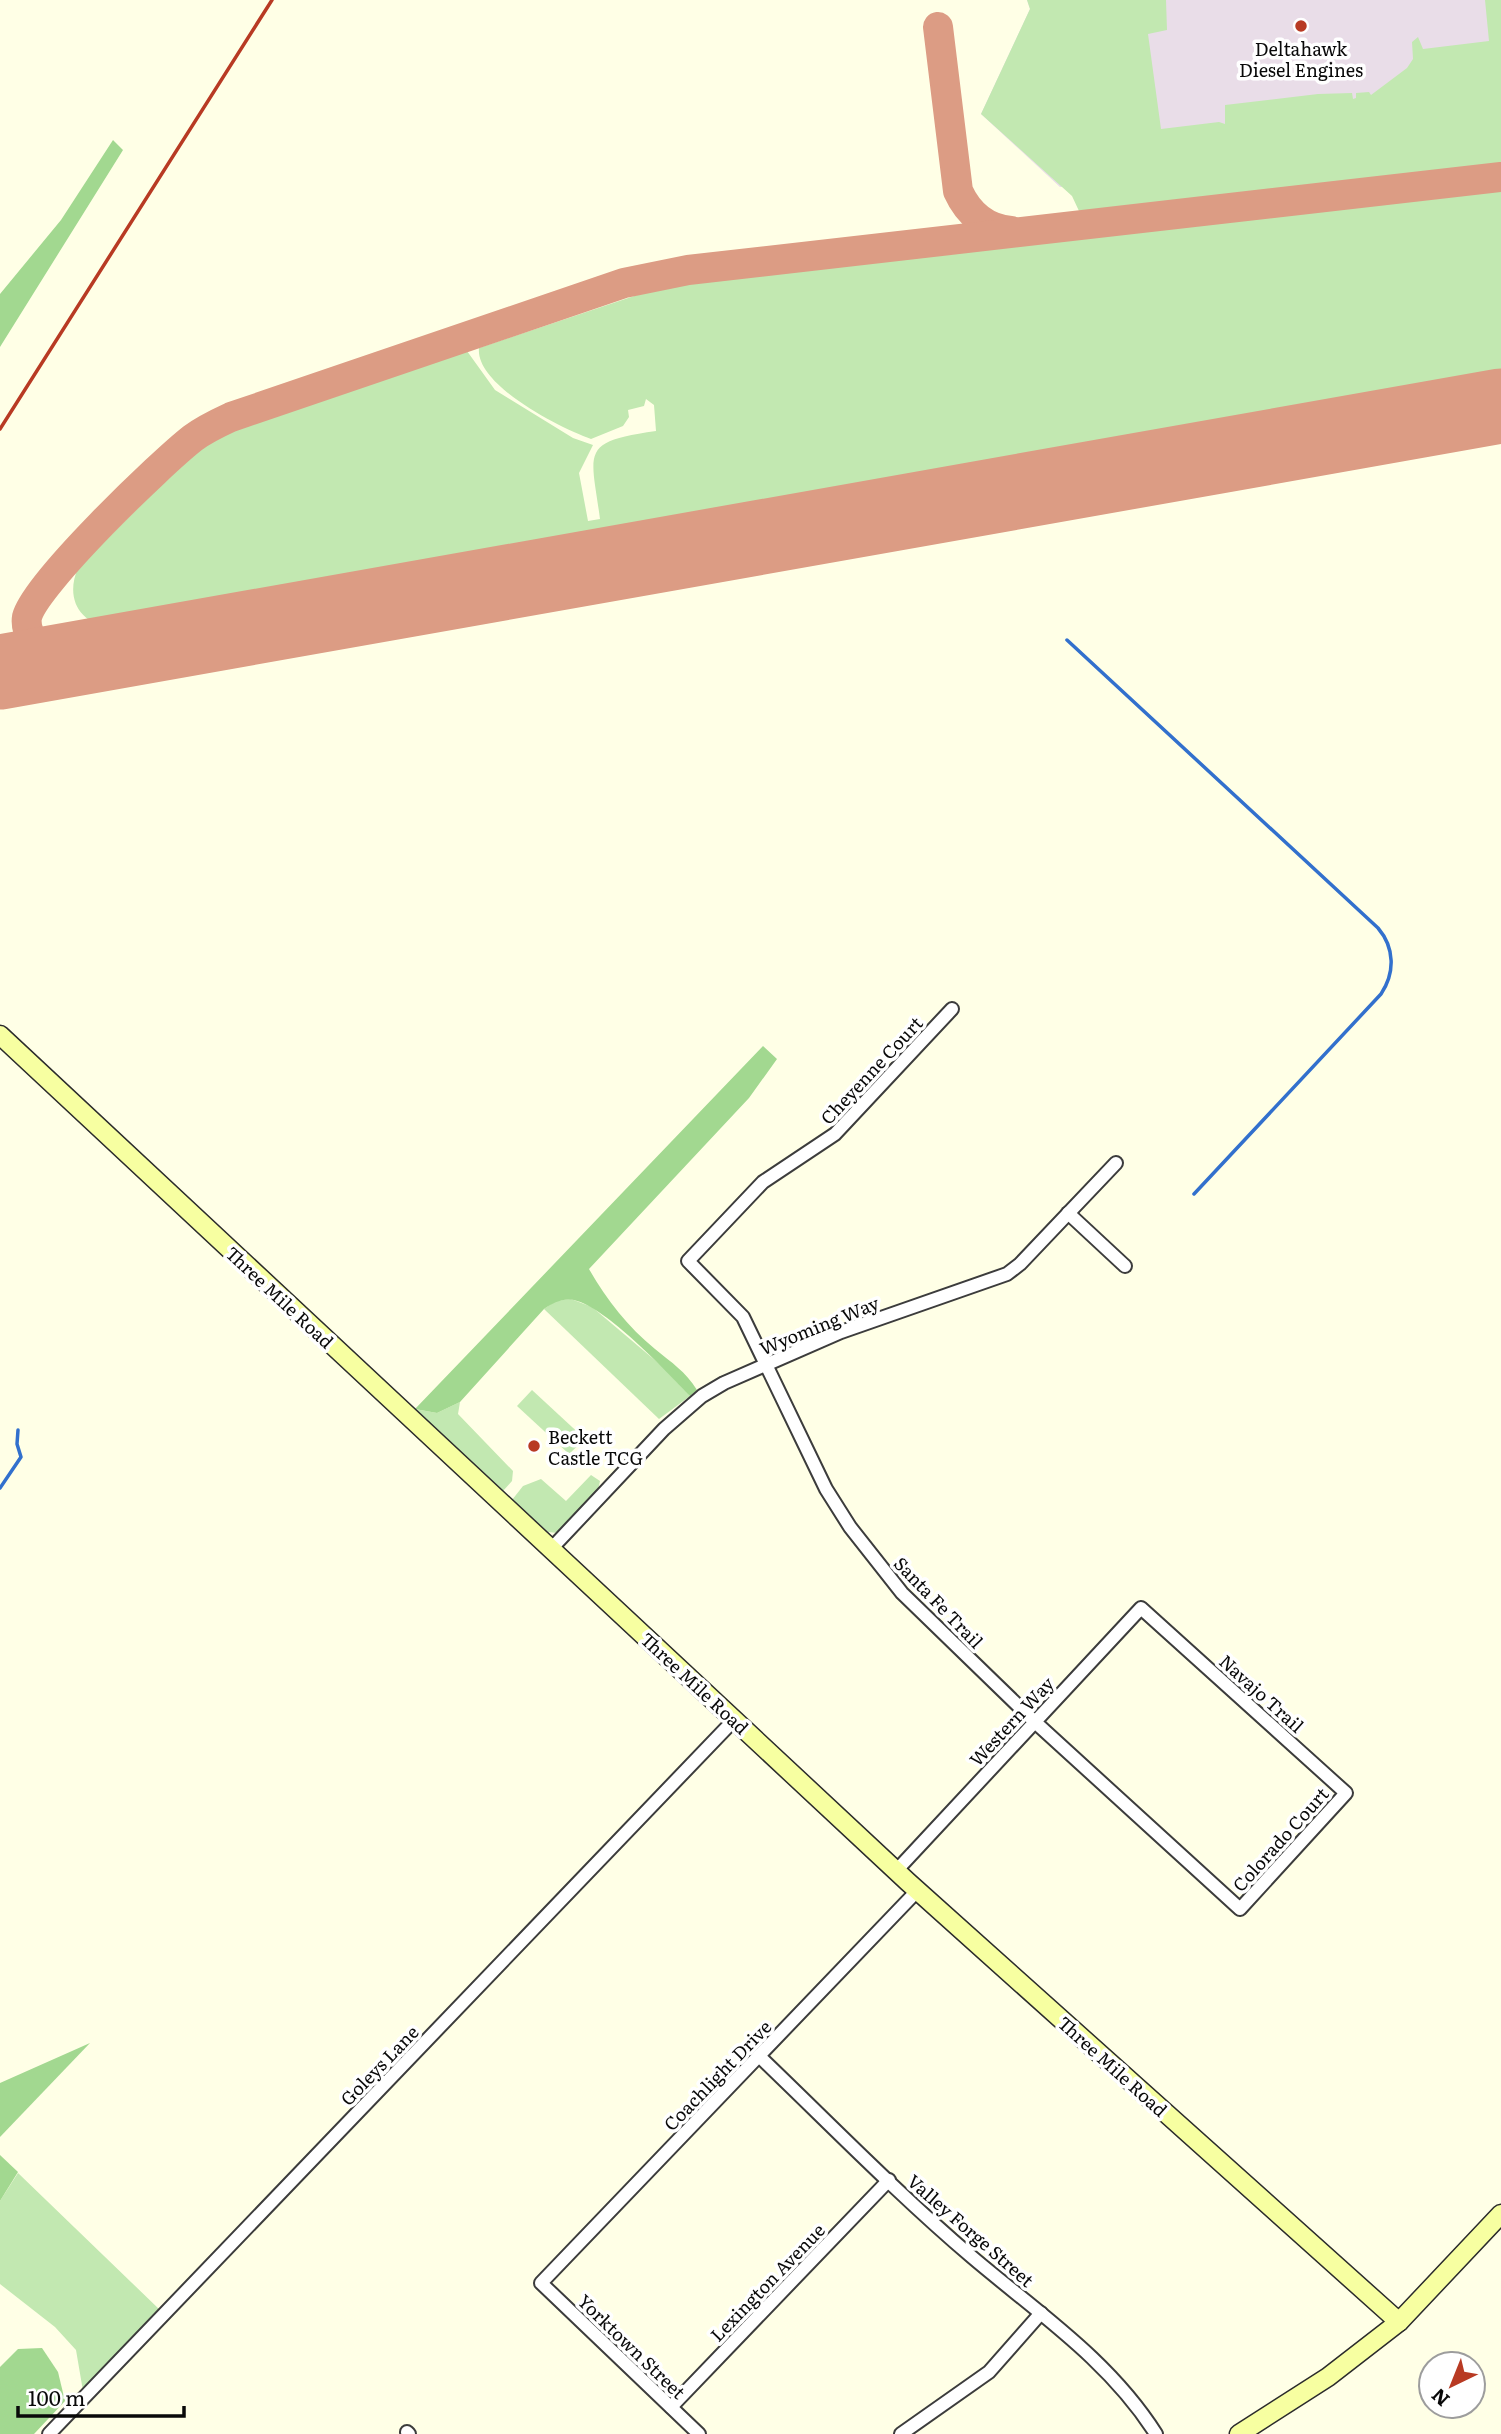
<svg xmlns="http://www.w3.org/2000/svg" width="1501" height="2434" font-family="Literata,serif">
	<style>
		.industrial { fill: #e9dde8 }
		.green { fill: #c2e8b1 }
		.forest { fill: #a2d890 }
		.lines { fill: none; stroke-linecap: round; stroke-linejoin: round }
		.stream { stroke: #3270cd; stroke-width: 3.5 }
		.taxiway { stroke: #dc9c84; stroke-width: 30 }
		.runway { stroke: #dc9c84; stroke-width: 75 }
		.street-casing { stroke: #3c3c3c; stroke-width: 16 }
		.secondary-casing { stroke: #2b2b2b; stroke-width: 21 }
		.street { stroke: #fff; stroke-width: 12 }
		.secondary { stroke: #f7ffa1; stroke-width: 18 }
		.rail { stroke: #b83a23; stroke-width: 3.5 }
		.poi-dot { fill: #b83a23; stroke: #fff; stroke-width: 2.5 }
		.labels { text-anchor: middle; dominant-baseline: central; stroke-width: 7; stroke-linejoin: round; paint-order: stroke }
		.poi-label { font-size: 18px; fill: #090909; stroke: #fff }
		.street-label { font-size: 18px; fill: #090909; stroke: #fff }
	</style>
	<rect width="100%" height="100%" fill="#ffffe6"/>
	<!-- industrial -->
	<path class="industrial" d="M1027 0H1501V58L1378 153 1060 187 981 114 1030 9Z"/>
	<!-- green -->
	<g class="green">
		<path d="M1027 0H1166L1167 30 1148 34 1161 129 1219 122 1225 124V105L1318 94 1352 93 1353 99 1356 98V93L1369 92 1371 95 1407 68 1413 59 1412 42 1418 37 1423 49 1489 41 1485 0H1501V163L1079 211 1072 196 981 114 1030 9Z"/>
		<path d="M1501 190V381L111 628C79 623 65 598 78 568L185 461 207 443 244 426 467 351 495 390 573 438 593 445 579 473 588 521 600 519C591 451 579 442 656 431L654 405 646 399 644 406 628 410 629 417 623 426 591 439C560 428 475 385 479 348L661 287Z"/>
		<path d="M571 1299 592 1307 663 1367 690 1396 659 1419 544 1309 555 1301Z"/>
		<path d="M532 1390 585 1439 569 1454 517 1406Z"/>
		<path d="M460 1402 458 1414 513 1471 512 1481 503 1491 415 1409 437 1413Z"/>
		<path d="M591 1475 600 1481 598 1490 558 1533 548 1532 512 1500 523 1486 541 1479 566 1501Z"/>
		<path d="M18 2173 160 2310 83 2391 76 2350 55 2327 0 2284V2201Z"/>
	</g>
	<!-- forest -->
	<g class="forest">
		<path d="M113 140 123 150 0 347V294L61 220Z"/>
		<path d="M763 1046 777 1059 749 1098 589 1269C606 1299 628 1327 655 1349 672 1363 685 1371 697 1390L690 1396C665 1370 607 1308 574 1300 562 1298 553 1303 544 1309L460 1402 437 1413 415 1409Z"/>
		<path d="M90 2043 0 2137V2083Z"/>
		<path d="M0 2155 18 2172 0 2201Z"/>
		<path d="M42 2348 58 2372 65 2401 34 2434H0V2367L18 2349Z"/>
	</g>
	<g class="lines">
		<!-- stream -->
		<g class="stream">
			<path d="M1067 640 1378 928C1395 948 1395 973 1381 994L1194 1194"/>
			<path d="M0 1488 21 1457 17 1444 18 1430"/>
		</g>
		<!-- taxiway -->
		<g class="taxiway">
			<path d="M938 27 958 191C968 213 986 229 1011 231"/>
			<path d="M50 663C40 651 24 634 27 617 35 584 162 462 193 438 205 429 218 423 231 417L624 283 688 270 1501 177"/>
		</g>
		<!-- runway -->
		<path class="runway" d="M0 672 1501 406"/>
		<defs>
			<g id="street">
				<path d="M1068 1213 1125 1266"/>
				<path d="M551 1549 664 1429 702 1396 724 1383 841 1332 1007 1274 1020 1264 1116 1163"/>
				<path d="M896 1871 1141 1608 1346 1793 1240 1909 1035 1722 902 1593 850 1527 826 1489 743 1317 688 1261 763 1182 835 1134 952 1009"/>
				<path d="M759 2056C829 2123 898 2194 972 2257 1038 2313 1109 2360 1156 2434"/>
				<path d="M671 2407 889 2180"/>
				<path d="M407 2432 409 2434"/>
				<path d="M49 2434 734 1720"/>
				<path d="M699 2434 541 2283 917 1891"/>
				<path d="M901 2434 989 2372 1041 2313"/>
			</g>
			<g id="secondary">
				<path d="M0 1035 908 1882 1399 2322"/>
				<path d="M1239 2434 1328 2377 1399 2322 1501 2214"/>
			</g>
		</defs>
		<!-- street casing -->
		<use href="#street" class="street-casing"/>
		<!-- secondary casing -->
		<use href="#secondary" class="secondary-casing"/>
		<!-- street -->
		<use href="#street" class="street"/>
		<!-- secondary -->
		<use href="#secondary" class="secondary"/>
		<!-- rail -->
		<path class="rail" d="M0 429 272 0"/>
	</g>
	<!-- markers -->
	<g class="poi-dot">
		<circle cx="1301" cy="26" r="7"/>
		<circle cx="534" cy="1446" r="7"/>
	</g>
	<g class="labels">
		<!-- poi labels -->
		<g class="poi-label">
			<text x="1301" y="48">Deltahawk<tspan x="1301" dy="21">Diesel Engines</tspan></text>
			<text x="548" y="1436" text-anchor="start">Beckett<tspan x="548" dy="21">Castle TCG</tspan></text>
		</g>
		<!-- street labels -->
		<g class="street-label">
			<text transform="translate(871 1070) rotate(-47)">Cheyenne Court</text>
			<text transform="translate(280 1297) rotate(43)">Three Mile Road</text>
			<text transform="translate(819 1325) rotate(-22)">Wyoming Way</text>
			<text transform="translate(939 1602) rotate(46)">Santa Fe Trail</text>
			<text transform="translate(695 1683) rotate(43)">Three Mile Road</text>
			<text transform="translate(1262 1693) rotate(42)">Navajo Trail</text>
			<text transform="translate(1011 1721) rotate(-47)">Western Way</text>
			<text transform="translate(1280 1839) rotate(-48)">Colorado Court</text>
			<text transform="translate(379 2065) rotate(-46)">Goleys Lane</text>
			<text transform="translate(1113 2066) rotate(42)">Three Mile Road</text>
			<text transform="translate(717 2075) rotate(-46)">Coachlight Drive</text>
			<text transform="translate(971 2230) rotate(41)">Valley Forge Street</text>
			<text transform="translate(767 2282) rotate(-46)">Lexington Avenue</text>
			<text transform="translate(632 2346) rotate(44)">Yorktown Street</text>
		</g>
	</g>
	<!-- north arrow -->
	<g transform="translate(1452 2385) rotate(223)"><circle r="33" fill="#ffffff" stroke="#9d9d9d" stroke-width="2"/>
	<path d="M0-5L12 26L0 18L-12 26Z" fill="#b83a23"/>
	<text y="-10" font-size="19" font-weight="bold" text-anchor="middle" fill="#090909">N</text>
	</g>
	<!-- scale -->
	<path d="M18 2406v10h166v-10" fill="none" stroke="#090909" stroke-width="3.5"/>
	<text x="28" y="2406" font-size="21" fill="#090909" stroke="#ffffff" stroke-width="5" paint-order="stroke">100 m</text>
</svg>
